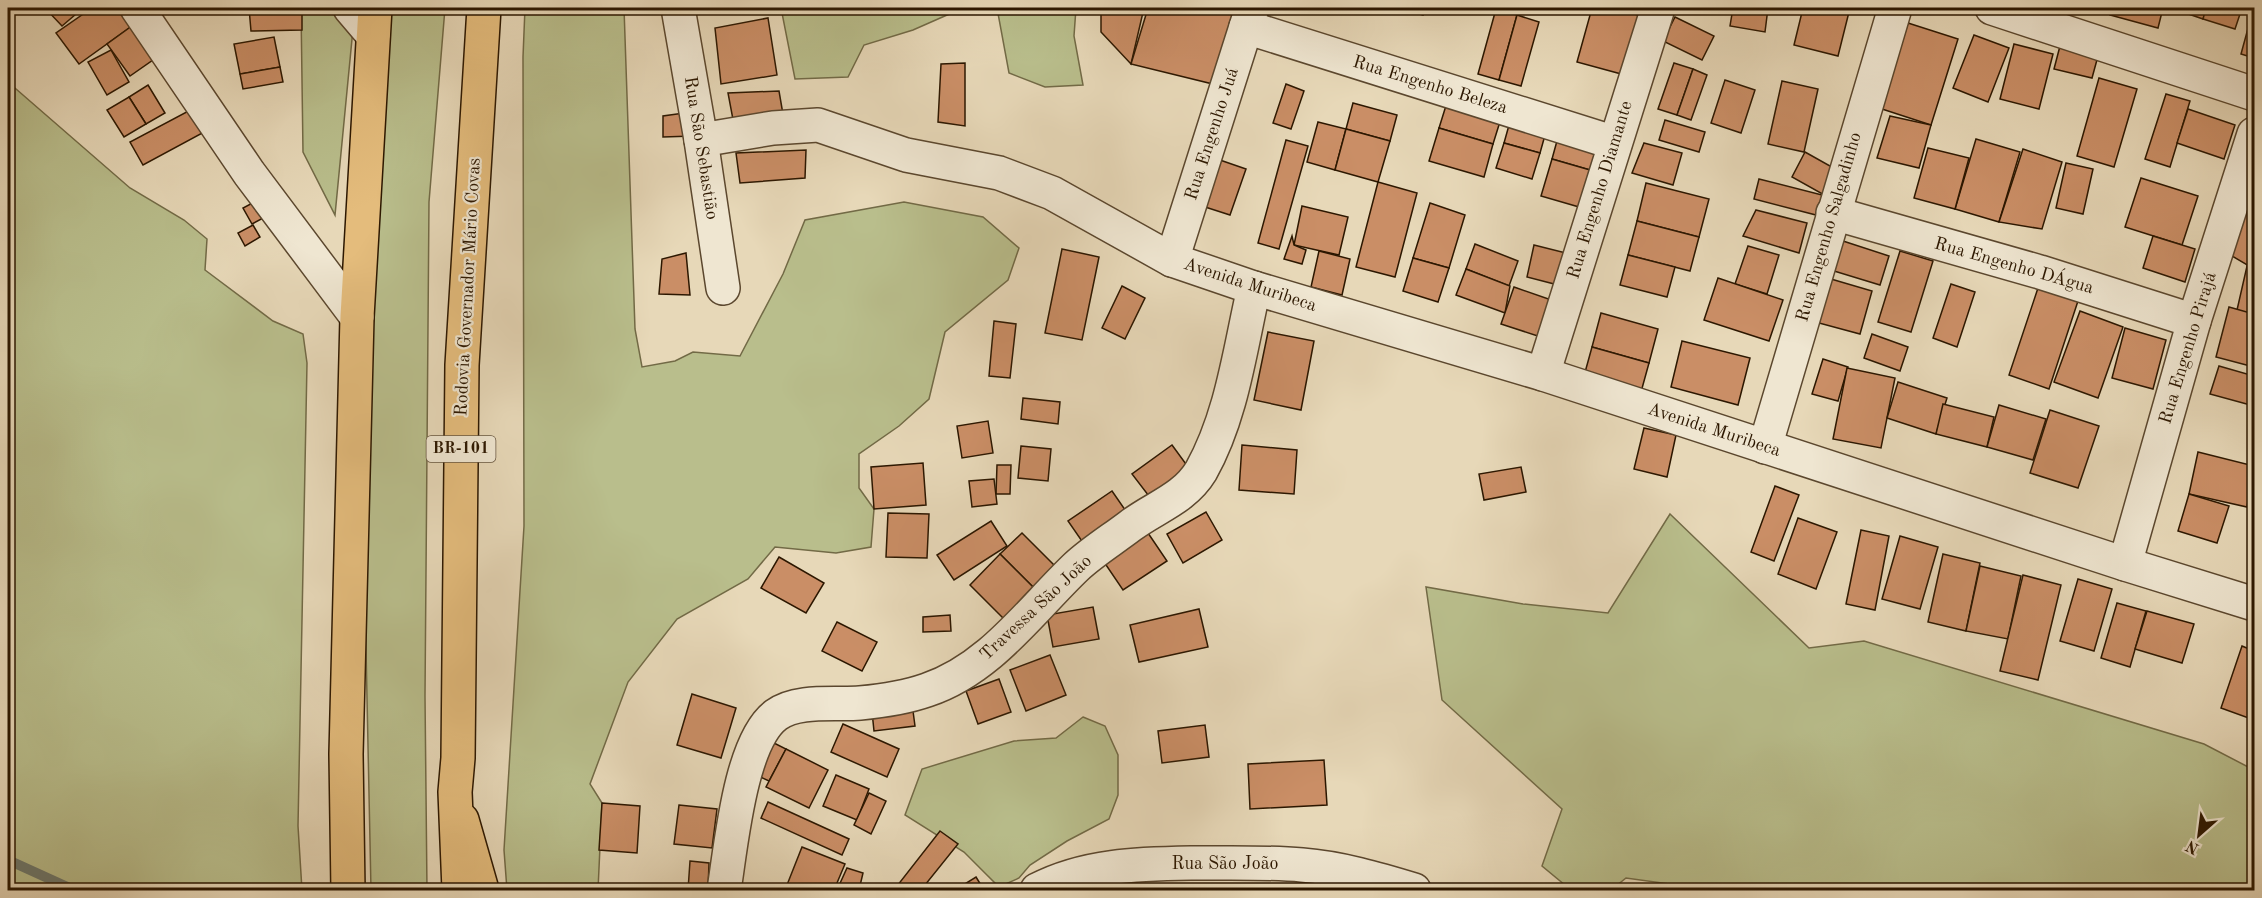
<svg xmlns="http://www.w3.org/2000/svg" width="2262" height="898" font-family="'Old Standard TT',serif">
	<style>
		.green { fill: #b9be8c; stroke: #726a46; stroke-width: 1.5 }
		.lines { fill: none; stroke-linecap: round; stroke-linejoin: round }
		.stream { stroke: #6d786d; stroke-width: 10 }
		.building { fill: #ca8e66; stroke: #2c1700; stroke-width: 1.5 }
		.minor-casing { stroke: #5b472e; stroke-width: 36 }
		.major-casing { stroke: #2c1700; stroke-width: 36 }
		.highway-casing { stroke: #2c1700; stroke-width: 36 }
		.minor { stroke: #efe6d1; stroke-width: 33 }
		.major { stroke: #e4bc7c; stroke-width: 33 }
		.highway { stroke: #e4bc7c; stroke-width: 33 }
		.labels { text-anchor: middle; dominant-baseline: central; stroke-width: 4.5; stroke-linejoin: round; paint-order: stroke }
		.shield { fill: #efe6d1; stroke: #66553f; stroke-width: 1.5 }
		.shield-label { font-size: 16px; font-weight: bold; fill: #2c1700 }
		.street-label { font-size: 18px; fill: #2c1700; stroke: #efe6d1 }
	</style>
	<rect width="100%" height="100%" fill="#e7d8b8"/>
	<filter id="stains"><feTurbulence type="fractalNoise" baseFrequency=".00333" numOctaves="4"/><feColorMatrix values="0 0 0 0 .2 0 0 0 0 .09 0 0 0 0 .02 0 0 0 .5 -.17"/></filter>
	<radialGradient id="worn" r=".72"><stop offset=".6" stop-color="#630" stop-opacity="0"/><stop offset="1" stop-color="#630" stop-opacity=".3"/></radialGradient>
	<!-- green -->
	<g class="green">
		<path d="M301 8H355L335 215 303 152Z"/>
		<path d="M383 8H445L429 202 425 696 427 890H371L359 311Z"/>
		<path d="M525 8H624L635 329 642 367 675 361 693 352 740 356 783 274 805 220 904 202 983 217 1019 248 1008 280 945 332 929 399 899 426 859 454V488L874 509 871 547 836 553 775 547 748 579 677 619 628 682 590 784 602 803 598 890H507L504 850 524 526 523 57Z"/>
		<path d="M781 8H963L913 30 864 45 848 77 795 79Z"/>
		<path d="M997 8H1076L1074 36 1083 85 1045 87 1009 73Z"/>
		<path d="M8 82 130 188 184 220 207 239 205 270 273 321 303 334 307 363 298 826 302 890H8Z"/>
		<path d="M1670 514 1809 648 1864 641 2204 744 2254 770V890H1713L1626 878 1611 890H1571L1542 866 1562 809 1442 700 1426 587 1523 604 1608 613Z"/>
		<path d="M1083 717 1105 726 1118 755V795L1109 819 1067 841 1030 865 1019 878 999 887 964 852 905 815 922 769 1014 741 1056 738Z"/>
	</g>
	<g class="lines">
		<!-- stream -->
		<path class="stream" d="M8 860 74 890"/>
	</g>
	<!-- building -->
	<g class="building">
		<path d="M45 8H83L62 26Z"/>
		<path d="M92 8H125L136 23 79 64 56 33Z"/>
		<path d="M249 8H302V30L251 31Z"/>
		<path d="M1101 8H1144L1131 64 1101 32Z"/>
		<path d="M1148 8H1215L1238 14 1217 85 1131 64Z"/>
		<path d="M1398 8H1424L1423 15Z"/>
		<path d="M1592 8H1611L1642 16 1625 75 1577 62Z"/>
		<path d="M1733 8H1768L1765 32 1730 26Z"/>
		<path d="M1803 8H1850L1838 56 1794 45Z"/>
		<path d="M2112 8H2163L2158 28 2110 15Z"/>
		<path d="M2171 8H2207L2203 19Z"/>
		<path d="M2206 8H2242L2235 29 2203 19Z"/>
		<path d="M1496 9 1517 15 1499 80 1478 74Z"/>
		<path d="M2253 10 2254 11V58L2241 54Z"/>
		<path d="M1517 15 1539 22 1521 86 1499 80Z"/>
		<path d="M1675 17 1714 36 1702 60 1663 41Z"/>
		<path d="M768 18 777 75 721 84 715 28Z"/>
		<path d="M136 23 160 55 130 76 107 44Z"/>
		<path d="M1908 23 1958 39 1931 125 1882 109Z"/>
		<path d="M1974 35 2009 48 1988 102 1953 88Z"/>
		<path d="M274 37 280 67 240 74 234 44Z"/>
		<path d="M2014 44 2053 54 2039 109 2000 99Z"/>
		<path d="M2060 46 2098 56 2092 78 2054 69Z"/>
		<path d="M111 50 129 82 107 95 88 62Z"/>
		<path d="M965 63V126L938 122 941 64Z"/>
		<path d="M1674 63 1693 69 1677 115 1658 109Z"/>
		<path d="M280 67 283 82 243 89 240 74Z"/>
		<path d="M1693 69 1707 75 1691 120 1677 115Z"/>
		<path d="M2099 78 2137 89 2114 167 2077 156Z"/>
		<path d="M1725 80 1755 90 1741 133 1711 123Z"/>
		<path d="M1782 81 1818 89 1804 152 1768 144Z"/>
		<path d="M1286 84 1304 91 1291 129 1273 123Z"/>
		<path d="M148 85 165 113 146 124 129 97Z"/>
		<path d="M779 91 784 120 734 125 728 93Z"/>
		<path d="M2166 94 2190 101 2170 167 2145 159Z"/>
		<path d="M1449 96 1503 112 1493 144 1439 128Z"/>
		<path d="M129 97 146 124 124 137 107 110Z"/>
		<path d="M1353 103 1397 115 1390 141 1346 129Z"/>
		<path d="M196 107 208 130 143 165 130 142Z"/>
		<path d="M2188 109 2235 125 2224 159 2177 143Z"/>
		<path d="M691 112 693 136 663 137V116Z"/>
		<path d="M1890 116 1931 125 1919 168 1877 158Z"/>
		<path d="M1511 118 1547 128 1540 153 1504 143Z"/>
		<path d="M1665 120 1705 132 1699 152 1659 140Z"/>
		<path d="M1318 122 1346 129 1335 170 1307 162Z"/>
		<path d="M1439 128 1493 144 1484 177 1429 161Z"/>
		<path d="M1346 129 1390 141 1378 182 1335 170Z"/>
		<path d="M1560 130 1605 143 1597 172 1552 159Z"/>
		<path d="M1976 139 2020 152 1999 222 1955 209Z"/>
		<path d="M1286 140 1308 146 1279 249 1258 243Z"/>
		<path d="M1504 143 1540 153 1532 179 1496 168Z"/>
		<path d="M1644 143 1682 153 1673 185 1632 173Z"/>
		<path d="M1928 148 1969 158 1955 209 1914 198Z"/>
		<path d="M2023 149 2062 162 2042 229 1999 222Z"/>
		<path d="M806 150 805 178 740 183 736 153Z"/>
		<path d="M1805 152 1839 171 1826 196 1792 177Z"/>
		<path d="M1217 159 1246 169 1230 215 1202 206Z"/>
		<path d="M1552 159 1597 172 1586 209 1541 196Z"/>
		<path d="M2066 163 2093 169 2083 214 2056 208Z"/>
		<path d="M2141 178 2198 196 2182 245 2125 227Z"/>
		<path d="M1759 179 1826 196 1820 216 1754 199Z"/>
		<path d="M1378 182 1417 193 1395 277 1356 267Z"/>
		<path d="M1646 183 1709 199 1699 237 1637 221Z"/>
		<path d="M258 200 267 216 252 224 243 208Z"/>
		<path d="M1430 203 1465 215 1449 268 1413 258Z"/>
		<path d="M1302 206 1348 217 1339 255 1294 245Z"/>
		<path d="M1756 210 1807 223 1799 253 1743 236Z"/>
		<path d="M2240 210 2254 216V269L2227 253Z"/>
		<path d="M1637 221 1699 237 1690 271 1628 255Z"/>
		<path d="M253 225 260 237 245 246 238 233Z"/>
		<path d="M1292 236 1294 245 1306 250 1302 264 1284 259Z"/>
		<path d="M2153 236 2195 249 2185 282 2143 268Z"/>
		<path d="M1843 241 1889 256 1880 285 1834 271Z"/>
		<path d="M1475 244 1518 261 1509 286 1466 269Z"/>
		<path d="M1534 245 1570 254 1562 286 1527 277Z"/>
		<path d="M1748 246 1779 255 1767 294 1735 284Z"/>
		<path d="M1062 249 1099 257 1082 340 1045 333Z"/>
		<path d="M1319 251 1350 259 1342 295 1311 287Z"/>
		<path d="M1900 251 1933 261 1911 332 1878 322Z"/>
		<path d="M686 253 690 295 659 294 662 259Z"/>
		<path d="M1628 255 1675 267 1667 297 1620 285Z"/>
		<path d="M1413 258 1449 268 1438 302 1403 291Z"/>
		<path d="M2247 266 2254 269V315L2237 310Z"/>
		<path d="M1466 269 1510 286 1505 313 1456 295Z"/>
		<path d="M1718 278 1783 300 1769 341 1704 320Z"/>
		<path d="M1831 279 1872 291 1860 334 1819 323Z"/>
		<path d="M1951 284 1975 292 1957 347 1933 338Z"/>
		<path d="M1122 286 1145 298 1125 339 1102 328Z"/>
		<path d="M1514 287 1560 303 1547 339 1501 324Z"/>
		<path d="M2038 288 2078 301 2049 389 2009 375Z"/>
		<path d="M2229 307 2254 314V367L2216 357Z"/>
		<path d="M2080 311 2123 327 2098 398 2054 382Z"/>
		<path d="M1601 313 1658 329 1649 363 1592 347Z"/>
		<path d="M994 321 1016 324 1010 378 989 376Z"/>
		<path d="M2125 328 2166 340 2153 389 2112 378Z"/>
		<path d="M1268 332 1314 341 1301 410 1254 400Z"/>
		<path d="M1872 334 1908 347 1900 371 1864 358Z"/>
		<path d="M1682 341 1750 358 1738 405 1671 387Z"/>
		<path d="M1592 347 1649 363 1641 392 1584 376Z"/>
		<path d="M1823 359 1848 367 1838 401 1812 394Z"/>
		<path d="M2219 366 2254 376V406L2210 394Z"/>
		<path d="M1847 368 1895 378 1881 448 1833 439Z"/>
		<path d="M1898 382 1947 398 1936 434 1887 418Z"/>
		<path d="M1023 398 1060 402 1058 424 1021 419Z"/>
		<path d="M1943 404 1994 417 1987 447 1936 434Z"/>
		<path d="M1999 405 2046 419 2033 460 1987 447Z"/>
		<path d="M2050 410 2099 426 2078 488 2030 473Z"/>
		<path d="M988 421 993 453 962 458 957 426Z"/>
		<path d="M1644 428 1676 435 1667 477 1634 469Z"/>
		<path d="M1172 445 1194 475 1155 504 1132 474Z"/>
		<path d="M1242 445 1297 450 1294 494 1239 490Z"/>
		<path d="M1021 446 1051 449 1048 481 1018 478Z"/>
		<path d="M2198 452 2254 466 2247 507 2189 494Z"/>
		<path d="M923 463 926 505 874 509 871 467Z"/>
		<path d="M997 465H1011L1010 494H996Z"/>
		<path d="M1521 467 1526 492 1484 500 1479 474Z"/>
		<path d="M994 479 997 504 972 507 969 481Z"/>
		<path d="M1775 486 1799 495 1774 561 1751 552Z"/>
		<path d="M1112 491 1130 517 1086 547 1068 521Z"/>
		<path d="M2189 494 2229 506 2217 543 2178 531Z"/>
		<path d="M1206 512 1222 540 1183 563 1167 534Z"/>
		<path d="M888 513 929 514 927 558 886 557Z"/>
		<path d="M1798 518 1837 532 1816 589 1778 574Z"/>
		<path d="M991 521 1007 546 954 580 937 555Z"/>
		<path d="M1861 530 1889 536 1875 610 1846 604Z"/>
		<path d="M1022 533 1059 570 1038 592 1000 554Z"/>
		<path d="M1148 533 1167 561 1123 590 1104 562Z"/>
		<path d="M1900 536 1938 547 1920 609 1882 599Z"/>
		<path d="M1000 554 1038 592 1007 622 970 585Z"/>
		<path d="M1943 554 1980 563 1966 631 1928 622Z"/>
		<path d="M779 557 824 583 806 613 761 588Z"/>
		<path d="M1980 566 2021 576 2008 639 1966 631Z"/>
		<path d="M2023 575 2061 585 2038 680 2000 671Z"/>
		<path d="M2078 579 2112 589 2094 651 2060 641Z"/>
		<path d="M2117 603 2146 611 2130 667 2101 658Z"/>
		<path d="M1093 607 1099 639 1053 647 1047 615Z"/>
		<path d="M1199 609 1208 647 1139 662 1130 625Z"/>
		<path d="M2147 611 2194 624 2182 663 2135 649Z"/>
		<path d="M950 615 951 631 923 632V617Z"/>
		<path d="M837 622 877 642 862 671 822 651Z"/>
		<path d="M2242 646 2254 651V720L2221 708Z"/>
		<path d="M1050 655 1066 695 1026 711 1010 670Z"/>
		<path d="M999 679 1011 712 978 724 966 691Z"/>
		<path d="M692 694 736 708 721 758 677 745Z"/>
		<path d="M911 696 915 726 874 731 871 702Z"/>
		<path d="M843 724 899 749 887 777 831 752Z"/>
		<path d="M1205 725 1209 757 1162 763 1158 731Z"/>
		<path d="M768 740 786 749 769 781 752 773Z"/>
		<path d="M786 749 828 770 809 808 766 787Z"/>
		<path d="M1324 760 1327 805 1250 809 1248 764Z"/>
		<path d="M836 775 869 789 857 820 823 806Z"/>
		<path d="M869 793 886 801 871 834 854 825Z"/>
		<path d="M768 802 849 839 842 855 761 818Z"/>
		<path d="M602 803 640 806 637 853 599 850Z"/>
		<path d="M679 805 717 809 712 848 674 844Z"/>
		<path d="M940 831 958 844 921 890H903L897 886Z"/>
		<path d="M802 847 845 864 834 890H785Z"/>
		<path d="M690 861 709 863 708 890H688Z"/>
		<path d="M847 868 863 873 859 890H837Z"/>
		<path d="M976 877 984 890H955Z"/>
	</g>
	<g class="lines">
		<defs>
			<g id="minor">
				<path d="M137 8 249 173 357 317"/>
				<path d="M350 8 373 35"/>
				<path d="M678 8 701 140 723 288"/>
				<path d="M1992 8 2254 94"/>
				<path d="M1246 27 1615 143"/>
				<path d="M701 140 773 128 818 125 906 155 999 173 1052 193 1172 260 1254 288 1543 374 2125 564 2254 604"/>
				<path d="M1833 213 2040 272 2194 321"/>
				<path d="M1172 260 1252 8"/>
				<path d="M1543 374 1658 8"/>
				<path d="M1765 447 1895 8"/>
				<path d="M2125 564 2194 321 2254 134"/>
				<path d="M724 890C731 847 740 742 776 715 797 699 836 705 860 703 882 701 907 697 927 690 990 669 1030 611 1076 567 1092 552 1113 539 1130 526 1155 507 1184 499 1201 471 1232 416 1240 349 1254 288"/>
				<path d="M1037 890C1087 864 1142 864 1197 863 1232 863 1268 862 1302 865 1340 868 1378 879 1414 890"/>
			</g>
			<path id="major" d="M462 820 482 890"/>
			<g id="highway">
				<path d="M348 890 346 754 357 317 375 8"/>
				<path d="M459 890 455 792 458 758 462 365 484 8"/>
			</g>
		</defs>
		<!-- minor casing -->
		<use href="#minor" class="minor-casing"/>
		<!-- major casing -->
		<use href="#major" class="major-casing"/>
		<!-- highway casing -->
		<use href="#highway" class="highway-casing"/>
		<!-- minor -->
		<use href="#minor" class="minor"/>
		<!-- major -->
		<use href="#major" class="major"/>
		<!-- highway -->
		<use href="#highway" class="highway"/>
	</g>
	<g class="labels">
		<!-- shield labels -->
		<rect class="shield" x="426.5" y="436" width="69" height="26" rx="4.5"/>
		<g class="shield-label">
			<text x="461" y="449">BR-101</text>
		</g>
		<!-- street labels -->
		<g class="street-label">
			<text transform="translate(1430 85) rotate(17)">Rua Engenho Beleza</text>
			<text transform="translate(1212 134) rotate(-72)">Rua Engenho Juá</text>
			<text transform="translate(701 148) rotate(81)">Rua São Sebastião</text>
			<text transform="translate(1600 190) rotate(-73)">Rua Engenho Diamante</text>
			<text transform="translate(1829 227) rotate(-74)">Rua Engenho Salgadinho</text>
			<text transform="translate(2014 266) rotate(16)">Rua Engenho DÁgua</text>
			<text transform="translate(1250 285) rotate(18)">Avenida Muribeca</text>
			<text transform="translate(468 287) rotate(-87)">Rodovia Governador Mário Covas</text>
			<text transform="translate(2188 348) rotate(-73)">Rua Engenho Pirajá</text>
			<text transform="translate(1714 430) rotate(18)">Avenida Muribeca</text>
			<text transform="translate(1036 608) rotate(-43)">Travessa São João</text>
			<text x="1225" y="864">Rua São João</text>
		</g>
	</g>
	<!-- margin -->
	<rect width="2262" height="898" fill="none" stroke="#e7d8b8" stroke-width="30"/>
	<rect x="9" y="9" width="2244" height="880" fill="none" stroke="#2c1700" stroke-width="3"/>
	<rect x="15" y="15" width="2232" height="868" fill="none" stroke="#2c1700" stroke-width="1.5"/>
	<!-- north arrow -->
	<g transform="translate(2199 835) rotate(208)" stroke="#efe6d1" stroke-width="4.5" paint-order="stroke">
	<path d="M0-4.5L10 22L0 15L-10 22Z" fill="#2c1700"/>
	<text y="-9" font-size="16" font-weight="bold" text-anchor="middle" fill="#2c1700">N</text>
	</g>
	<rect width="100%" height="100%" filter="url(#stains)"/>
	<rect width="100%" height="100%" fill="url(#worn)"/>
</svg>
